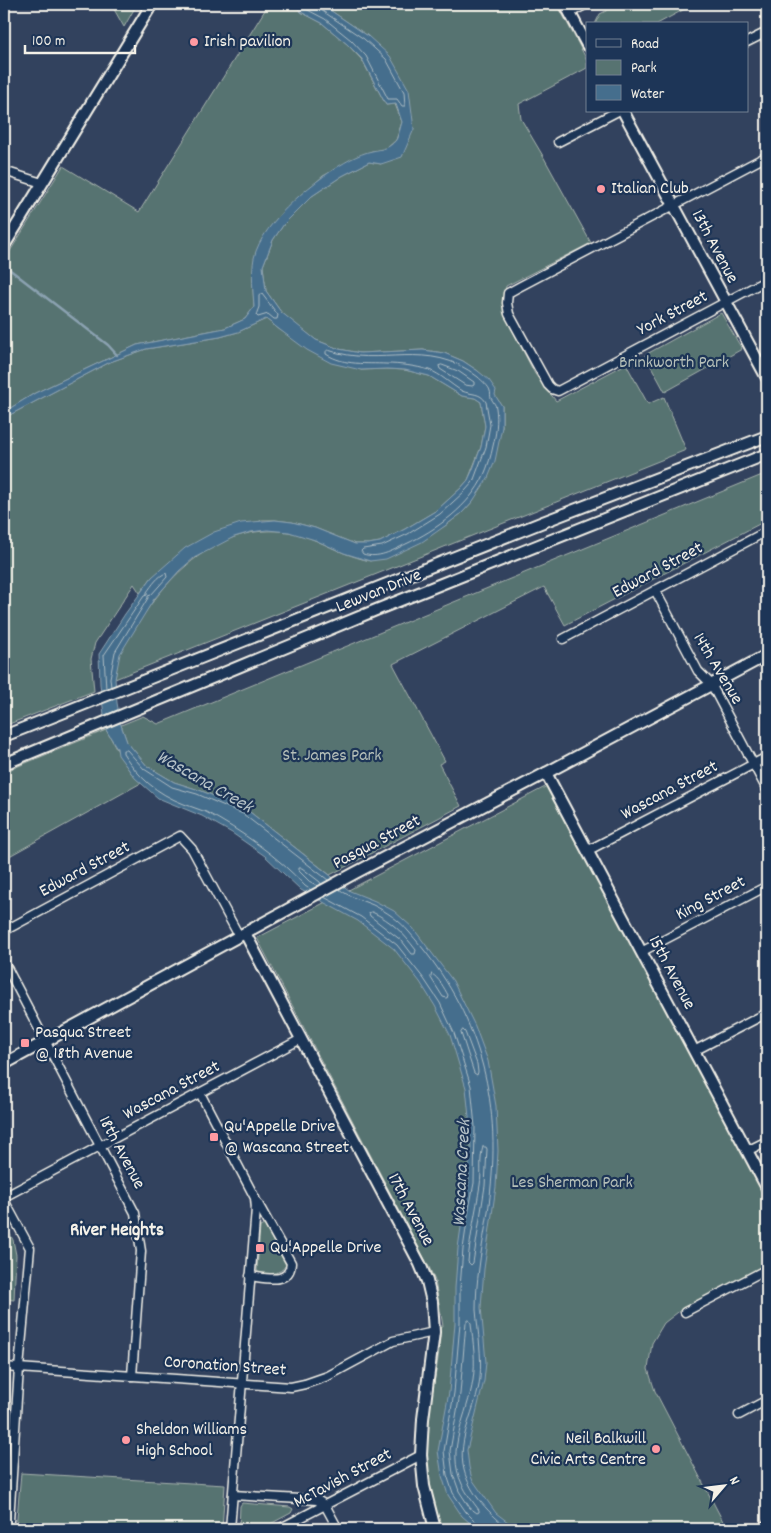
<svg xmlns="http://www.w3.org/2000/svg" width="771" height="1533" font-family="Dekko,sans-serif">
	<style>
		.green { fill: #577371; stroke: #a6b2ac }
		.water { fill: #456e8d; stroke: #8ba2b1 }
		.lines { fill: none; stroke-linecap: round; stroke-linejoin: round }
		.shore { stroke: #aebdc4; stroke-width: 1 }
		.stream { stroke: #8ba2b1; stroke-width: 2.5 }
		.street-casing { stroke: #f4f1e8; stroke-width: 11 }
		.secondary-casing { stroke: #f4f1e8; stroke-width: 14 }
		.street { stroke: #1d3557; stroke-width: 8 }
		.secondary { stroke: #1d3557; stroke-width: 10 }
		.poi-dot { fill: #ff9aa2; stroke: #1d3557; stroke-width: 2 }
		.labels { text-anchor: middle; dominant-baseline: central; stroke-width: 4.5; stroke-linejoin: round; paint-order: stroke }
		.poi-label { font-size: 18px; fill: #f4f1e8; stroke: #1d3557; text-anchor: start }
		.street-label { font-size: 18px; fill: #f4f1e8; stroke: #1d3557 }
		.park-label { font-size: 18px; fill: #b5bfb8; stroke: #1d3557 }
		.water-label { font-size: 19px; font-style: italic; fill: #b7c3c8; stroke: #1d3557 }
		.neighbourhood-label { font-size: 19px; font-weight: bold; fill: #f4f1e8; stroke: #1d3557 }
	</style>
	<rect width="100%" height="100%" fill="#32425e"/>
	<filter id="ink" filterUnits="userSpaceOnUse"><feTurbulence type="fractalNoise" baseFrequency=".02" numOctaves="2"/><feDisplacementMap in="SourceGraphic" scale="10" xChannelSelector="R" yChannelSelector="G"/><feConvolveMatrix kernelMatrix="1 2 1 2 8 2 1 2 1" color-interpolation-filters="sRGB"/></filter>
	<g filter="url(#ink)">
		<!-- green -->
		<g class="green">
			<path d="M111 4H137L124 27Z"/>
			<path d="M263 4H293L301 12 322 23 347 44 362 60 386 105 395 104 402 122 396 140 386 149 372 151 323 176 278 217 262 239 253 288 254 307 245 319 225 328 137 345 35 393 4 412V261L63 166 139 212 265 10Z"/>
			<path d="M321 4H557L587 60V68L519 104 521 119 543 156 591 243 506 286 503 312 535 374 556 401 626 364 648 404 664 397 686 450 115 679C117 670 117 660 120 653 124 645 130 637 134 630 166 576 219 522 288 532 308 535 326 546 344 553 352 556 361 559 370 561L445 526 462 513 473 501 502 427V406L478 371 463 361 444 353 423 350 360 353 339 349 316 340 295 324 281 312 266 291 263 266 273 240 284 224 312 196 342 176 369 162 381 164 414 129 368 36Z"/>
			<path d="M619 4H694L657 24H595L600 14Z"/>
			<path d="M721 313 742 349 665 392 645 355Z"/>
			<path d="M266 319 280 330 361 370 387 369 405 370 429 376 462 396 475 398 481 402 485 426 481 447 468 480 461 488 437 510 405 529 380 542 368 544H355L315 528 292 522 275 520H262L152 577 140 593 134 584 95 643 91 659 94 691 4 726V418L110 362 146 349 220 337 238 332Z"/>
			<path d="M767 473V520L565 625 544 587 393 664 445 761 439 764 461 806 330 875 246 809 199 790 174 782 147 766 127 742 121 725 143 716 158 724Z"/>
			<path d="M106 730C118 749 124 769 141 783L4 859V772Z"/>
			<path d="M547 786 767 1196V1265L682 1309 664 1323 652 1343 648 1369 655 1391 727 1529H440C430 1494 424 1459 428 1422 431 1390 441 1359 440 1326H443L435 1281 429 1267 257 938Z"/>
			<path d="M4 1222 13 1240 16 1255 14 1300 4 1299Z"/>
			<path d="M264 1225 286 1265C280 1275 269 1274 259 1274L257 1270 260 1227Z"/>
			<path d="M21 1473 225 1485 222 1529H16Z"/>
			<path d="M242 1503 290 1507 293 1509 291 1513 261 1529H239L240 1506Z"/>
		</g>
		<!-- water -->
		<path class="water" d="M293 4H321L368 36 390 56 409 90 414 129 402 157 381 164 369 162 342 176 312 196 284 224 273 240 263 266 266 291 281 312 316 340 339 349 360 353 423 350 444 353 463 361 478 371 489 380 496 390 495 395 502 406V427L495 461 488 478 473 501 462 513 445 526 422 542 386 559 370 561 344 553 315 540 289 532 267 530 251 532 234 537 194 558 179 571 154 599 120 654 115 679 117 703 121 725 127 742 147 766 174 782 199 790 246 809 350 891 375 901 394 911 413 928 453 981 475 1026 488 1061 496 1106 498 1151 496 1187 484 1269 481 1307 486 1362 484 1381 467 1450 469 1467 472 1479 496 1513 517 1529H477L462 1516 448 1495 442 1476 438 1451 449 1392 455 1323V1288L458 1248 463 1213 469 1182V1165L471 1150 470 1127 466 1088 450 1035 435 1006 420 982 394 949 358 921 301 890 265 856 232 833 202 816 158 798 135 778 118 755 117 748 106 730 100 684 99 654 125 614 152 577 185 548 214 532 241 523 275 520 292 522 315 528 355 544H368L380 542 405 529 437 510 461 488 468 480 473 469 481 447 485 426 481 402 475 398 462 396 429 376 405 370 387 369 361 370 331 363 307 350 280 330 266 319 238 332 220 337 146 349 110 362 4 418V412L35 393 137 345 225 328 245 319 254 307C253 292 251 273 254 258 262 221 319 176 351 159 357 156 366 152 372 151 382 149 389 149 396 140 399 135 400 128 402 122L396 104 386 105 362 59 347 44 322 23 301 12Z"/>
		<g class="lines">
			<!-- shore -->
			<g class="shore">
				<path d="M300 4 304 8 325 19 351 40 366 56 388 99H397L402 106H405L404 92 386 59 364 39 321 10 319 4"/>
				<path d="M262 294 278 315 277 319H274L268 314 258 317 256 315 259 307V296Z"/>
				<path d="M328 350C381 369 428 337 478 377 482 381 489 386 490 391 491 393 490 396 491 398 493 402 496 405 496 408 498 421 496 434 493 446 491 456 488 466 484 475 470 506 436 530 406 544 392 551 378 559 363 554L361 551 363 549 382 546 408 534 440 514 465 491 473 482 486 447 490 425 486 402C480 392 471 395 462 391 451 385 441 374 429 370 416 366 400 364 386 364 366 363 345 366 326 354V352Z"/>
				<path d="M442 365 458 371 474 382V385L472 386 465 385 440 369 439 366Z"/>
				<path d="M106 689 104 655 144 596 147 595V592C152 585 158 576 166 573L167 577 151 595 148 596V598L115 652 110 678 111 687"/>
				<path d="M318 886 309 881 299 871V868H302L320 882 321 884"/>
				<path d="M339 889C349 897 361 900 373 905 387 912 399 920 409 932 474 1005 501 1089 491 1186 489 1214 482 1241 479 1268 477 1282 476 1297 476 1310 478 1333 482 1355 480 1378 477 1409 456 1438 464 1470 470 1494 490 1514 509 1529"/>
				<path d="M311 890 305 886C279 857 240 830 206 812 199 809 191 807 184 804 156 793 139 778 123 753V750H127L144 769 172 787 197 794 243 814 328 880"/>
				<path d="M324 897 361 917 397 945 424 979 440 1003 454 1033 471 1086 475 1127 474 1183 468 1214 463 1249 460 1288V1323L454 1393 444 1451 447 1475 453 1493 466 1512 478 1524 480 1529"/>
				<path d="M372 912C392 921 403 933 416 950L415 954H412L402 941 370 916 369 913Z"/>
				<path d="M432 974C439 978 444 988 448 995L447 998 443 997 431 978Z"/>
				<path d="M463 1030 465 1032 477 1064 478 1072 477 1075 474 1073 461 1033Z"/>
				<path d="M483 1147H486L487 1149 485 1186 473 1263 471 1265 468 1262C470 1236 476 1211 480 1185 482 1173 479 1159 483 1147Z"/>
				<path d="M469 1320 471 1323C473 1342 476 1361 473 1380 468 1415 445 1449 462 1484 466 1493 473 1502 479 1510V1512L477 1513 470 1508 459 1491 453 1474 450 1451 460 1394 466 1323Z"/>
			</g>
			<!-- stream -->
			<path class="stream" d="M9 269 108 345 117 355"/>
			<defs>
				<g id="street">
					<path d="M570 13 587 4"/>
					<path d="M747 42 767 32"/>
					<path d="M558 142 618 111"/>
					<path d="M767 156 517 288 508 293 507 303 509 314 548 385 552 389 558 391 767 280"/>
					<path d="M4 171 42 183"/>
					<path d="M655 590 698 671 711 684 767 790"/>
					<path d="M563 639 767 531"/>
					<path d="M587 851 767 757"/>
					<path d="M4 931 180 836 192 849 239 936"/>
					<path d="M641 952 767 886"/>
					<path d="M4 962 135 1213 141 1251 132 1376"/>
					<path d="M694 1051 767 1013"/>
					<path d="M200 1093 255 1198 256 1209 230 1529"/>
					<path d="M747 1151 767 1141"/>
					<path d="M4 1197 301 1039"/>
					<path d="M4 1200 30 1248 19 1368 9 1521 7 1529"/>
					<path d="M250 1276C266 1278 290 1285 291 1263L257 1202"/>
					<path d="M685 1312 767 1269"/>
					<path d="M4 1367 291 1387 305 1384 328 1376 393 1341 434 1332"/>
					<path d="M739 1415 767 1400"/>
					<path d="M233 1495 317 1500 325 1505 338 1529"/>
					<path d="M279 1529 421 1455"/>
				</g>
				<g id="secondary">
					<path d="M565 4 587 45"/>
					<path d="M623 111 767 378"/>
					<path d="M4 246 152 4"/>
					<path d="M4 736 543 522 767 436"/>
					<path d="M4 764 376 610 767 454"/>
					<path d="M546 773 767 1188"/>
					<path d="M245 933 420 1264 427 1281 432 1302 434 1332 423 1419 421 1455 424 1486 435 1529"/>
					<path d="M4 1064 355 873 546 773 767 655"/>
					<path d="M762 1529 767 1526"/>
				</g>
			</defs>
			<!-- street casing -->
			<use href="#street" class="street-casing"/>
			<!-- secondary casing -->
			<use href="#secondary" class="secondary-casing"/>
			<!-- street -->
			<use href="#street" class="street"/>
			<!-- secondary -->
			<use href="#secondary" class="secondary"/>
		</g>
	</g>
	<!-- markers -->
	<g class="poi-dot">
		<circle cx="194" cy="42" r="5"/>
		<circle cx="601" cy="189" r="5"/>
		<rect x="20" y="1038" width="10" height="10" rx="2.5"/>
		<rect x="209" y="1132" width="10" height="10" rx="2.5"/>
		<rect x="255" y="1243" width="10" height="10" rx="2.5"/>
		<circle cx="126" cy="1440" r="5"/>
		<circle cx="656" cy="1449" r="5"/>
	</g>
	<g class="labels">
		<!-- poi labels -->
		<g class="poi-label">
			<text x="204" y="42">Irish pavilion</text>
			<text x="611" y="189">Italian Club</text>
			<text x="35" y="1033">Pasqua Street<tspan x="35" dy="21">@ 18th Avenue</tspan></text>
			<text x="224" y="1127">Qu'Appelle Drive<tspan x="224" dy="21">@ Wascana Street</tspan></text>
			<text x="270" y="1248">Qu'Appelle Drive</text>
			<text x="136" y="1430">Sheldon Williams<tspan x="136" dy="21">High School</tspan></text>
			<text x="646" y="1439" text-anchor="end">Neil Balkwill<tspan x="646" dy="21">Civic Arts Centre</tspan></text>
		</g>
		<!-- street labels -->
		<g class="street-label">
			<text transform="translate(714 247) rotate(62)">13th Avenue</text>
			<text transform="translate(673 314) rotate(-28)">York Street</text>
			<text transform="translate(658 571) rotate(-28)">Edward Street</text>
			<text transform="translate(379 592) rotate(-22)">Lewvan Drive</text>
			<text transform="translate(717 669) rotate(59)">14th Avenue</text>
			<text transform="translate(670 791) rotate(-28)">Wascana Street</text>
			<text transform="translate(377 843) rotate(-28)">Pasqua Street</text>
			<text transform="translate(85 870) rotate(-28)">Edward Street</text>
			<text transform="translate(711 899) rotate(-28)">King Street</text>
			<text transform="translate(671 973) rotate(62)">15th Avenue</text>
			<text transform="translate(172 1091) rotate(-28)">Wascana Street</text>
			<text transform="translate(121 1153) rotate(62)">18th Avenue</text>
			<text transform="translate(410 1210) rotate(62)">17th Avenue</text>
			<text transform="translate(225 1367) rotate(4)">Coronation Street</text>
			<text transform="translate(343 1479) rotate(-28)">McTavish Street</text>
		</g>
		<!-- park labels -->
		<g class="park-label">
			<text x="674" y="363">Brinkworth Park</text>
			<text x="332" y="756">St. James Park</text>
			<text x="572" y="1183">Les Sherman Park</text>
		</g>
		<!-- water labels -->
		<g class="water-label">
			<text transform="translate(204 783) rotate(30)">Wascana Creek</text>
			<text transform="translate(463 1173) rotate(-87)">Wascana Creek</text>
		</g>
		<!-- neighbourhood labels -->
		<g class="neighbourhood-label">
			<text x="117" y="1231">River Heights</text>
		</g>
	</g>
	<!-- margin -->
	<rect width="771" height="1533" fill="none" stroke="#1d3557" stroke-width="20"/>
	<rect x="10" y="10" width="751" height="1513" fill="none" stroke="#f4f1e8" stroke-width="2" filter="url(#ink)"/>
	<!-- legend -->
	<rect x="586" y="22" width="162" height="90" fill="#1d3557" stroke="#738091"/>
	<rect x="596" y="39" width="25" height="8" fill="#1d3557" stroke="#738091"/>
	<text x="631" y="48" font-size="15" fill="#f4f1e8">Road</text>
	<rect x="596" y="60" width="25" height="15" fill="#577371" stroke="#738091"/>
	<text x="631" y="72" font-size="15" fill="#f4f1e8">Park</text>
	<rect x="596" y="85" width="25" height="15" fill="#456e8d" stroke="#738091"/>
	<text x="631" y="98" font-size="15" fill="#f4f1e8">Water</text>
	<!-- north arrow -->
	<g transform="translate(724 1486) rotate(62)" stroke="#1d3557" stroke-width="4" paint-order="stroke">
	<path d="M0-4L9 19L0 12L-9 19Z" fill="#f4f1e8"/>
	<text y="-8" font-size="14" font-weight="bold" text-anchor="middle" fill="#f4f1e8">N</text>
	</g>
	<!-- scale -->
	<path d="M25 45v8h110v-8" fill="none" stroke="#f4f1e8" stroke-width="2.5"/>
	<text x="32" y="45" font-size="15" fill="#f4f1e8" stroke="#1d3557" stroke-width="4" paint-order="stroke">100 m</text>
</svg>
